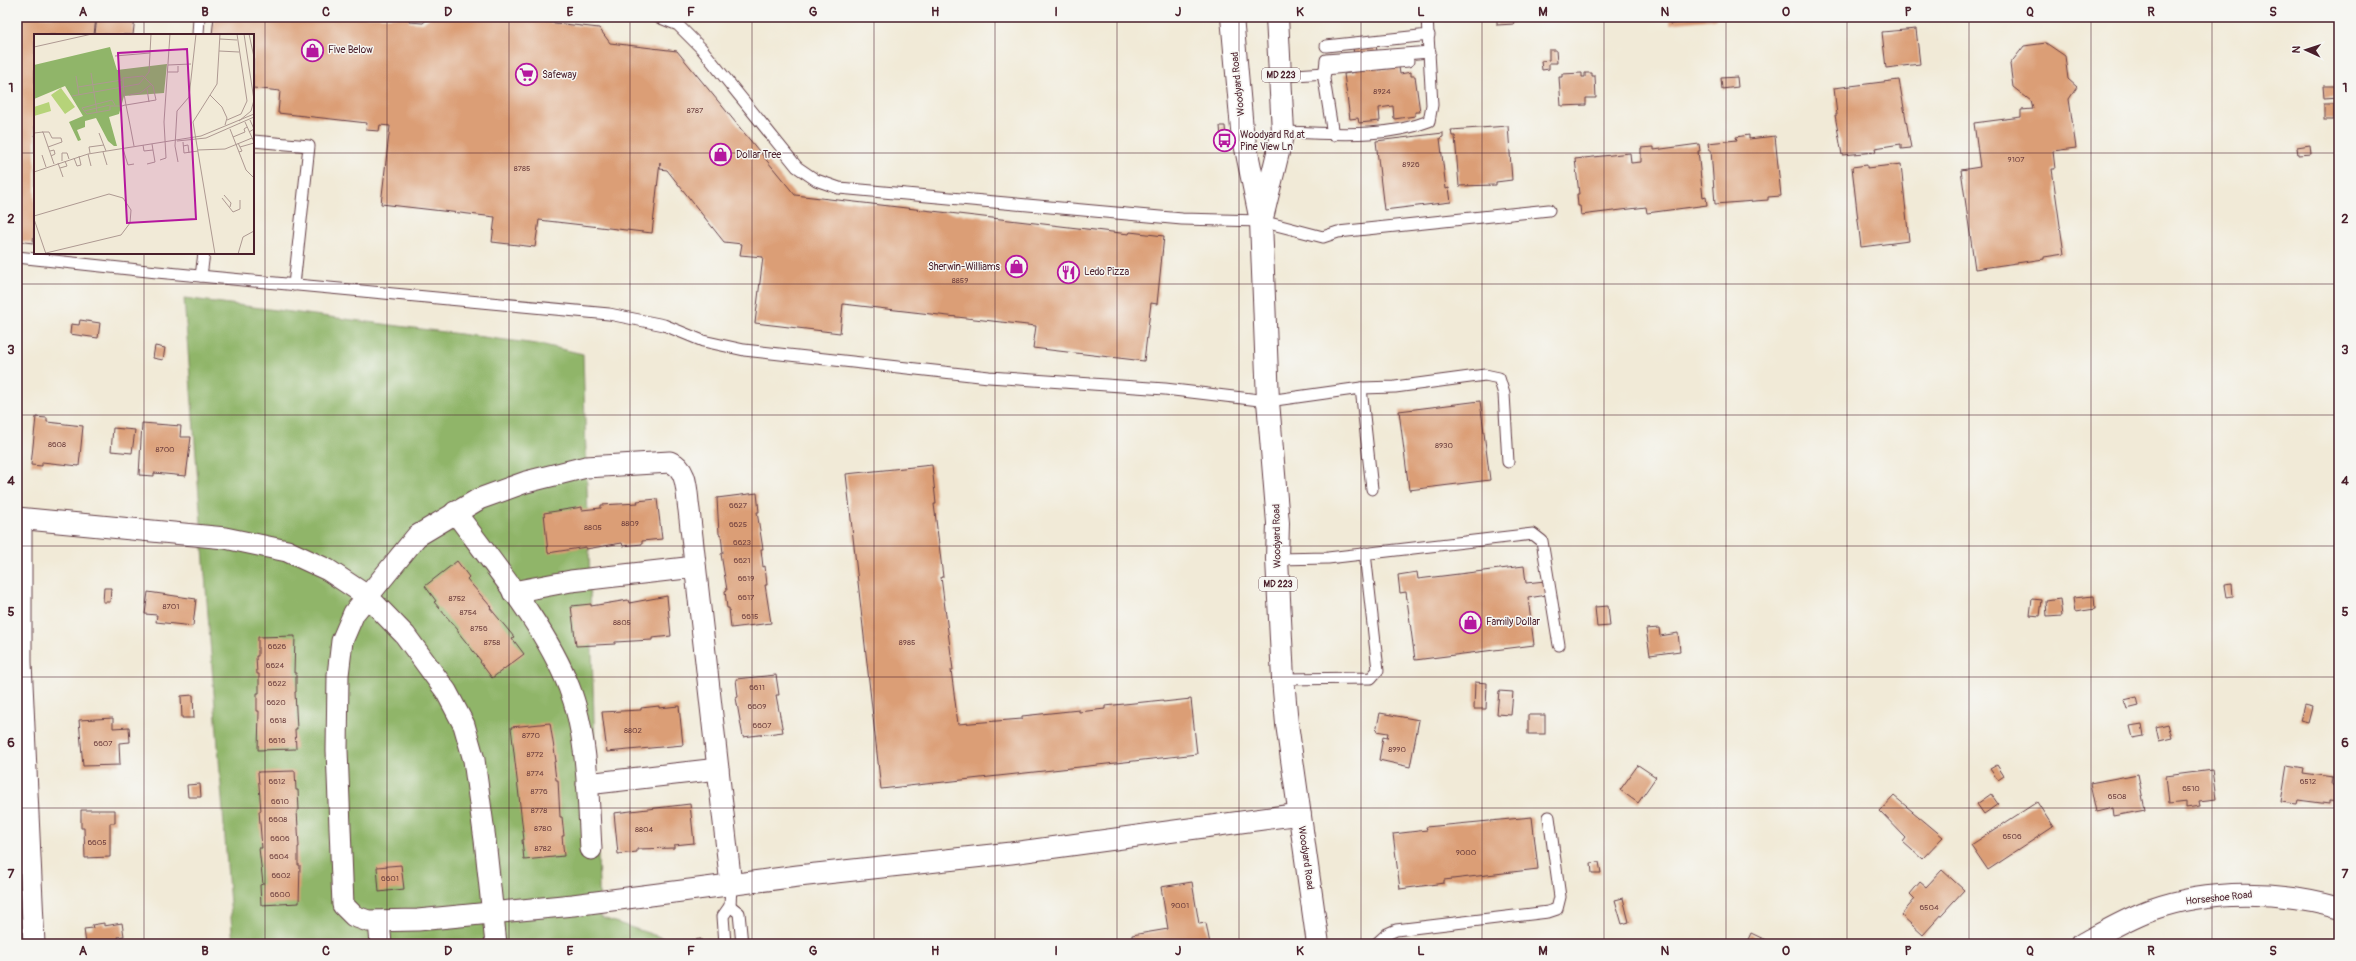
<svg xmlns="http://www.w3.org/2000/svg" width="2356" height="961" font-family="Pangolin,sans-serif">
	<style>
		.forest { fill: #90b569; stroke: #6d6a4a }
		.building { fill: #db9e76 }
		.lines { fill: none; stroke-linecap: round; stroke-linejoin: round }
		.service-casing { stroke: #633d45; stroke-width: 13 }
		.minor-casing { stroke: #633d45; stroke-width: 23 }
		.primary-casing { stroke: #633d45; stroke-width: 24 }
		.service { stroke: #fff; stroke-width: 11 }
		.minor { stroke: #fff; stroke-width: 21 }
		.primary { stroke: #fff; stroke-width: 22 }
		.grid { fill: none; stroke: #4a1f2b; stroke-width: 1; stroke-opacity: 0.55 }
		.labels { text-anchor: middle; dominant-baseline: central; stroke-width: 3; stroke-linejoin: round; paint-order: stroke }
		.number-label { font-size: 8px; fill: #6e3f3e }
		.shield { fill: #f6f6f2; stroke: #7e6067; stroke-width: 1 }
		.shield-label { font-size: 9px; font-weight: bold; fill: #4a1f2b }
		.poi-label { font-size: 10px; fill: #4a1f2b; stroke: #f6f6f2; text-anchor: start }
		.street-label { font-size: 10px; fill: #4a1f2b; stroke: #f6f6f2 }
		.inset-road { fill: none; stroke: #ae9992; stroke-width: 1 }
		.view { fill: #b5179e; fill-opacity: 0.15; stroke: #b5179e; stroke-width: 2 }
		.inset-edge { fill: none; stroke: #4a1f2b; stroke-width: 2 }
		.neatline { fill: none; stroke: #4a1f2b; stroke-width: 1.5 }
		.grid-label { font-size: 13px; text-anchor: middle; font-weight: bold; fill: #4a1f2b }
	</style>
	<rect width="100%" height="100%" fill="#f6f6f2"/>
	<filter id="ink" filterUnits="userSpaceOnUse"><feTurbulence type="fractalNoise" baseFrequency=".025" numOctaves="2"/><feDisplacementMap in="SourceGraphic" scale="8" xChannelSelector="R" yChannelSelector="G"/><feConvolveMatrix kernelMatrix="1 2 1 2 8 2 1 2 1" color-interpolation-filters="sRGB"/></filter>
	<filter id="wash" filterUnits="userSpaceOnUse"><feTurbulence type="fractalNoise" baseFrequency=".012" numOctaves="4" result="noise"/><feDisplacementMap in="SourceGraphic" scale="16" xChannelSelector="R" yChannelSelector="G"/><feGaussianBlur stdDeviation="0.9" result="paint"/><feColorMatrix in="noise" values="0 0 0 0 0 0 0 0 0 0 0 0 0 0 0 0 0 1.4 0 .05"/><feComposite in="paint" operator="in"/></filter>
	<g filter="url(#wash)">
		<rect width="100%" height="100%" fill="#f1ead7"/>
		<!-- forest -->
		<path class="forest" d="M184 298 544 345 583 354 600 917 681 944H233Z"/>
		<g id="blocks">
			<!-- building -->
			<g class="building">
				<path d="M17 17H96L94 35H35V222L33 243 17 241Z"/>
				<path d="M97 17H135L133 35 95 34Z"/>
				<path d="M214 17H410L409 22 423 23 430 17H503L599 28 610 43 677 51 795 195 1129 234 1130 232 1164 236 1157 304 1151 303 1144 361 1033 348 1036 326 843 304 840 333 755 323 763 257 740 255 742 244 724 242 667 170 660 169V162L652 233 539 220 535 247 492 242 495 217 381 204 390 126 380 125 379 131 366 130 367 123 278 113 280 91 253 88V35H212Z"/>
				<path d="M1497 17H1517V18H1513L1514 24 1497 25Z"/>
				<path d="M1670 17H1716V19L1670 24Z"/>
				<path d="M1916 29 1920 64 1886 68 1882 32Z"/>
				<path d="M2046 43 2065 56 2068 79 2077 87 2069 99 2076 148 2053 151 2055 169H2052L2064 254 2044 257V259L1975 269 1961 170 1980 167 1974 123 2021 117V110L2033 109 2031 101 2013 87 2010 64 2024 46Z"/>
				<path d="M1376 44 1379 70 1399 67 1400 74 1411 72V76H1415L1420 112H1415V116L1394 119 1393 106 1379 108 1380 121 1359 123 1358 118 1350 119 1344 74 1356 72 1353 47Z"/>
				<path d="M1549 50H1556L1557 63H1549V69L1542 70 1541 61 1549 60Z"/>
				<path d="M1582 73V77H1585V73H1592V76H1595L1596 98H1586V105L1561 106 1559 77H1562V74Z"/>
				<path d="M1737 77 1738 87 1722 89 1721 78Z"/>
				<path d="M1899 80 1911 148 1901 149V144L1875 148 1876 152 1842 155 1835 115H1837L1834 88Z"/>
				<path d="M2323 86H2339V97L2324 98Z"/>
				<rect x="2324" y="104" width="10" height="16"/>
				<path d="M1220 126H1225L1226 138H1221Z"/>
				<path d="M1508 126 1512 180 1496 182V185L1459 186 1455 136H1452L1451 130Z"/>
				<path d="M1443 133V137L1440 138 1446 189 1449 188 1451 202 1384 210 1376 141Z"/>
				<path d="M1749 135V139L1775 136 1781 196 1768 197V200L1715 204 1711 150H1709L1708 143 1737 140 1736 137Z"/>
				<path d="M1699 144 1700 151H1698L1703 198 1706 197 1707 205 1647 213 1646 207 1581 215 1580 206H1578L1577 194H1579L1575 159 1630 153 1631 163 1641 162V148L1654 147V150Z"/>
				<path d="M2310 145 2311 154 2298 155 2297 147Z"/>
				<path d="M1901 164 1909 241 1861 247 1852 167 1867 165V168Z"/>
				<path d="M80 320 100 323 98 338 70 334 71 324 79 325Z"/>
				<path d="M155 346 165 348 163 360 153 358Z"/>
				<path d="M1480 401 1490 480 1409 490 1399 411Z"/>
				<path d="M36 417 47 418V422L83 426 79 466 42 462V466L31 465Z"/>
				<path d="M142 423 181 426 180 437H191L186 476 154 473V476L139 475Z"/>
				<path d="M113 428 135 430 132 453 111 451Z"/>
				<path d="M932 465 936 504H934L943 577H941L953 670H951L958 724 1022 719V716L1079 710V712L1105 709V706L1163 700V702L1191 699 1197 754 881 789 846 474Z"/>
				<path d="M757 493 759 512H757L763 549H761L763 567 765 566 767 585H765L771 623 731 628 729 608H727L725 591 727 590 721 554 723 553 721 535 719 534 717 498Z"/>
				<path d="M657 499 662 539 642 541V544L623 546 622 543 586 549V547L548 553 544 513 582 507V510L601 508V505L638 503 637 501Z"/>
				<path d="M457 561 469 577 467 579 491 607 490 608 514 637 512 638 524 654 492 678 480 662 481 661 458 632V630L434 602 436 601 425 586Z"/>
				<path d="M1524 566 1526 583 1545 581 1547 595 1528 598 1534 645 1415 660 1406 592 1400 593 1398 575 1417 572 1418 579Z"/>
				<path d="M2232 584 2233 596 2226 597 2224 585Z"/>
				<path d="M104 588H111L110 602H103Z"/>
				<path d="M148 592 196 599 193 626 156 622 157 615 145 614Z"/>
				<path d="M667 596 671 636 652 638V640L615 642V644L576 646 571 606 591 604V606L628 600 629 603Z"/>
				<path d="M2094 596 2095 609 2075 612 2073 598Z"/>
				<path d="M2032 599 2042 600 2040 616 2030 615Z"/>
				<path d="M2060 599 2062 616 2047 617 2046 601Z"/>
				<path d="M1608 606 1610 626 1597 627 1595 607Z"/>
				<path d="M1659 628 1660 636 1678 633 1680 651 1650 655 1646 629Z"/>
				<path d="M295 636 294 673H296V692H295L297 729H295L296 749 258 750 259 711H257V693H259V674H257L256 656H258V637Z"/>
				<path d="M776 675 779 695H776L783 732 743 737 736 698 738 697 736 679Z"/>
				<path d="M1475 682 1487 683 1486 709H1474Z"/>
				<path d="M1499 691 1513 692 1511 715 1497 714Z"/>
				<path d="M193 695 194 718H182L181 696Z"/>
				<path d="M2137 697 2139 706 2127 709 2124 700Z"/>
				<path d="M2304 705 2312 707 2308 723 2300 721Z"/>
				<path d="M659 706V708L679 706 683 745 607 752 602 712 641 710V708Z"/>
				<path d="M1380 713 1419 720 1410 767 1379 760 1383 737 1387 738 1388 733 1376 731Z"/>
				<rect x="1528" y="715" width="17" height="19"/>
				<path d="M113 718V728L129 727 130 742 119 743 120 765 83 766 79 720Z"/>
				<path d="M550 723 556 761 554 762 556 780H558L560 817H562L564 836H562L564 856 524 860 522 840H524L511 727Z"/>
				<path d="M2142 724 2144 736 2133 738 2130 726Z"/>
				<path d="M2168 724 2172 738 2159 741 2156 727Z"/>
				<path d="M1638 765 1656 777 1638 803 1620 790Z"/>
				<path d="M1997 765 2004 776 1998 780 1990 769Z"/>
				<path d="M2287 765 2304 768 2303 773 2333 777 2332 785 2339 786V802L2329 801V804L2298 800 2297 804 2281 802Z"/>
				<path d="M2212 770 2216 799 2199 801 2200 806 2186 808V802L2169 804 2166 776Z"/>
				<path d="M295 771 296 790H298L299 810H297L299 847H298V865H300L299 903 261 905 260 885 263 884 259 848H262L259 811H261L258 772Z"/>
				<path d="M2138 774 2145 810 2114 816 2113 808 2096 812 2090 783Z"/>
				<path d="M200 784 201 797H188L187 785Z"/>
				<path d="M1991 794 1998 804 1984 814 1977 804Z"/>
				<path d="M1894 796 1943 837 1922 859 1903 842 1906 838 1880 811Z"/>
				<path d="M2037 802 2053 827 1988 870 1971 845Z"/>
				<path d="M690 804 694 843 674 845V848L637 849V852L618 854 614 813Z"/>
				<path d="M81 810H115V823H110V857L85 858 84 828H81Z"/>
				<path d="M1532 817 1538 869 1444 880V883L1400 889 1393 834 1427 830 1426 827Z"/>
				<path d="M1599 862 1601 873H1592L1591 863Z"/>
				<path d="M401 865 404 889 379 892 377 867Z"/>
				<path d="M1942 870 1964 890 1923 935 1901 915 1915 899 1910 894 1920 882 1926 887Z"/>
				<path d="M1192 882 1199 924 1206 923 1210 944H1108L1132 939V935L1168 929 1161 887Z"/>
				<path d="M1623 898 1629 922 1622 924 1615 900Z"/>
				<path d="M104 923V926L122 923 124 936 118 937 119 944H86L84 929 93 928 92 925Z"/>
				<path d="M1751 933 1774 944H1746Z"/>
				<path d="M701 939V942L711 941 712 944H685V941Z"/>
				<path d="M665 941 672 942V944H648Z"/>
			</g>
		</g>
	</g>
	<g filter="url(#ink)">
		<use href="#blocks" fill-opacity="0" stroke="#633d45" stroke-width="1"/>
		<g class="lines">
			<defs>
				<g id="service">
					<path d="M658 17 678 25 701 48 797 167 816 180 839 188 1182 219 1261 221 1323 237 1338 232 1549 210"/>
					<path d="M198 35 199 17"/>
					<path d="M1326 46 1429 35"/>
					<path d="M1325 69 1408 61"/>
					<path d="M1281 76 1325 73"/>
					<path d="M1283 132C1330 133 1383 139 1429 121L1432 105 1427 17"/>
					<path d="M1333 135 1324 79 1326 60 1430 52"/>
					<path d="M253 141 309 146 294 285"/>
					<path d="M17 257 157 272 609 314 664 325 703 341 744 350 989 377 1165 389 1268 401 1361 388 1395 387 1485 375 1499 378 1504 394 1508 462"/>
					<path d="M201 276 204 253"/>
					<path d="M1361 388 1372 489"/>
					<path d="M1277 559 1328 558 1533 534 1542 541 1559 645"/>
					<path d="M1283 679 1371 678 1378 670 1365 553"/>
					<path d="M730 906 739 913 742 944"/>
					<path d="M725 944 723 916 730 906 731 885"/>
					<path d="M1376 944 1387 934 1396 930 1548 912 1557 909 1560 897 1549 817"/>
				</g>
				<g id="minor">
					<path d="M455 512C493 564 546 627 569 687 588 735 588 798 591 849"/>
					<path d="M17 518 225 538 287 551 328 570 367 596 405 635 446 691 464 725 474 760 485 840 496 944"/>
					<path d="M21 519V662L34 944"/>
					<path d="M513 592 571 581 695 567"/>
					<path d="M587 784 718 769"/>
					<path d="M731 885 689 510C686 493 689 469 670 462L586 467 526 482 479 499 417 536 354 613 342 641 338 675 337 750 343 905 354 916 368 921 418 920 573 905 798 876 1011 853 1300 814"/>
					<path d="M379 922 381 944"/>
					<path d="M2082 944C2104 932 2126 919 2150 910 2209 889 2279 890 2339 907"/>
				</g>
				<g id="primary">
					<path d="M1232 17 1242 129 1261 221 1268 401 1278 523 1277 559 1283 679 1287 724 1318 944"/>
					<path d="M1263 214 1283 132 1277 17"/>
				</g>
			</defs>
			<!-- service casing -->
			<use href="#service" class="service-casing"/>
			<!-- minor casing -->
			<use href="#minor" class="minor-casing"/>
			<!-- primary casing -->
			<use href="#primary" class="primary-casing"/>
			<!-- service -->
			<use href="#service" class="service"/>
			<!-- minor -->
			<use href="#minor" class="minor"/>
			<!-- primary -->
			<use href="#primary" class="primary"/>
		</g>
	</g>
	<!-- grid -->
	<path class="grid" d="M144 17V35M265 17V944M387 17V944M509 17V944M630 17V944M752 17V944M874 17V944M995 17V944M1117 17V944M1239 17V944M1361 17V944M1482 17V944M1604 17V944M1726 17V944M1847 17V944M1969 17V944M2091 17V944M2212 17V944M17 153H35M253 153H2339M144 253V944M17 284H2339M17 415H2339M17 546H2339M17 677H2339M17 808H2339"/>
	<!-- icons -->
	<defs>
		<symbol id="shop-ring" viewBox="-11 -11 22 22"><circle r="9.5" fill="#f6f6f2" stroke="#b5179e" stroke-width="1.5"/><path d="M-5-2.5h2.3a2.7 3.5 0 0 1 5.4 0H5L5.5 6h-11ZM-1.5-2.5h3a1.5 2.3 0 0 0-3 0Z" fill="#b5179e"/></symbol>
		<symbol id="supermarket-ring" viewBox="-11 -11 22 22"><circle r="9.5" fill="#f6f6f2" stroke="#b5179e" stroke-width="1.5"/><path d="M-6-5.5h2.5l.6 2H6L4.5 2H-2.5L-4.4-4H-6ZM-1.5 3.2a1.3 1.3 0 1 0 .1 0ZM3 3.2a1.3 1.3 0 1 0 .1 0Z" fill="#b5179e"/></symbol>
		<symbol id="bus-ring" viewBox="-11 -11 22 22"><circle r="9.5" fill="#f6f6f2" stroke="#b5179e" stroke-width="1.5"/><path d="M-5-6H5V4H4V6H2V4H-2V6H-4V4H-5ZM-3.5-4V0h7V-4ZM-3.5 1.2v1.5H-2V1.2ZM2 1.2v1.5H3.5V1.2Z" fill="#b5179e"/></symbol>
		<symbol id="restaurant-ring" viewBox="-11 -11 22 22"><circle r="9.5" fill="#f6f6f2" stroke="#b5179e" stroke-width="1.5"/><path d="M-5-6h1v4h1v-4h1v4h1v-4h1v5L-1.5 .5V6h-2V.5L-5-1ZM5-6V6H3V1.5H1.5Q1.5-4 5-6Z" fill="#b5179e"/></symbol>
	</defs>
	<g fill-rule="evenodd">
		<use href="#shop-ring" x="300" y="38" width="25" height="25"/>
		<use href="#supermarket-ring" x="514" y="62" width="25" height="25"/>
		<use href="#bus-ring" x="1212" y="128" width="25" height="25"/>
		<use href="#shop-ring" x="708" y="142" width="25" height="25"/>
		<use href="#shop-ring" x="1004" y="254" width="25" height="25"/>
		<use href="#restaurant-ring" x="1056" y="260" width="25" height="25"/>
		<use href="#shop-ring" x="1458" y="610" width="25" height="25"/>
	</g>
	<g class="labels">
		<!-- number labels -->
		<g class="number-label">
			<text x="1382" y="91">8924</text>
			<text x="695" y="110">8787</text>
			<text x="2016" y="159">9107</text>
			<text x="1411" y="164">8926</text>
			<text x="522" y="168">8785</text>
			<text x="960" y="280">8859</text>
			<text x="57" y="444">8608</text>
			<text x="1444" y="445">8930</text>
			<text x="165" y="449">8700</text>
			<text x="738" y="505">6627</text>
			<text x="630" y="523">8809</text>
			<text x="738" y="524">6625</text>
			<text x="593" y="527">8805</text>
			<text x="742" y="542">6623</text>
			<text x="742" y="560">6621</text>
			<text x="746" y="578">6619</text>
			<text x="746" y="597">6617</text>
			<text x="457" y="598">8752</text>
			<text x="171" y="606">8701</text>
			<text x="468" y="612">8754</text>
			<text x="750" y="616">6615</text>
			<text x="622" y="622">8805</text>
			<text x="479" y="628">8756</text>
			<text x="492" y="642">8758</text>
			<text x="907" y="642">8985</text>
			<text x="277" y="646">6626</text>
			<text x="275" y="665">6624</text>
			<text x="277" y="683">6622</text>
			<text x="757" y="687">6611</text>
			<text x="276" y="702">6620</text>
			<text x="757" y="706">6609</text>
			<text x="278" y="720">6618</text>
			<text x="762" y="725">6607</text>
			<text x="633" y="730">8802</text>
			<text x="531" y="735">8770</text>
			<text x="277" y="740">6616</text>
			<text x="103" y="743">6607</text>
			<text x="1397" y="749">8990</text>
			<text x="535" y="754">8772</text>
			<text x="535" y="773">8774</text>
			<text x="277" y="781">6612</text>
			<text x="2308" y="781">6512</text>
			<text x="2191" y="788">6510</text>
			<text x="539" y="791">8776</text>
			<text x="2117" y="796">6508</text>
			<text x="280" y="801">6610</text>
			<text x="539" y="810">8778</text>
			<text x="278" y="819">6608</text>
			<text x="543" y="828">8780</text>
			<text x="644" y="829">8804</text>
			<text x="2012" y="836">6506</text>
			<text x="280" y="838">6606</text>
			<text x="97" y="842">6605</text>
			<text x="543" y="848">8782</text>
			<text x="1466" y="852">9000</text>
			<text x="279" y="856">6604</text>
			<text x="281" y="875">6602</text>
			<text x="390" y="878">6601</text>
			<text x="280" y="894">6600</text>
			<text x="1180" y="905">9001</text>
			<text x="1929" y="907">6504</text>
		</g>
		<!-- shield labels -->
		<g class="shield">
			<rect x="1262" y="68" width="38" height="14" rx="3"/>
			<rect x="1259" y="577" width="38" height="14" rx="3"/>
		</g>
		<g class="shield-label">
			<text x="1281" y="75">MD 223</text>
			<text x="1278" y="584">MD 223</text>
		</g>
		<!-- poi labels -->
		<g class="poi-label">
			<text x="328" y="50">Five Below</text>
			<text x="542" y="75">Safeway</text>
			<text x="1240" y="135">Woodyard Rd at<tspan x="1240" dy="12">Pine View Ln</tspan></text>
			<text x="736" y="155">Dollar Tree</text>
			<text x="1000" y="267" text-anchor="end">Sherwin-Williams</text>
			<text x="1084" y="272">Ledo Pizza</text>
			<text x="1486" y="622">Family Dollar</text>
		</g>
		<!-- street labels -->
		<g class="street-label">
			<text transform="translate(1238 84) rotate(-96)">Woodyard Road</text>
			<text transform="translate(1277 536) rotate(-91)">Woodyard Road</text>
			<text transform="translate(1306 858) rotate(82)">Woodyard Road</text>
			<text transform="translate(2219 898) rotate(-6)">Horseshoe Road</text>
		</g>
	</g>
	<!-- overview -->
	<g transform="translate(34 34)">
		<rect width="220" height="220" fill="#f1ead7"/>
		<path d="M27 54 41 73 31 80 17 61ZM15 68 17 77 0 82V73Z" fill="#b6d379"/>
		<path d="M76 13 83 36 133 30 130 59 90 62 85 80 75 83 83 112H80L74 107 62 84 51 87V93L43 96 47 106 44 107 35 88 49 82 31 52 0 65V31Z" fill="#90b569"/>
		<path class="inset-road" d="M215 0 220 23M186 5 203 6M0 13 58 0M185 17 205 18M81 22 116 19M134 31 157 30M134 38H144V32M57 39 63 78M42 42 45 61M44 53 88 46M113 55 115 68M95 61 106 59 118 50M176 61 188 73 193 84 191 91M38 62 105 50 115 38 117 0M81 71 78 66 48 74 53 80 76 76V72H88L91 71H92L122 66 119 52 109 42 89 44 90 60 92 71 96 91 100 112M50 77 76 71M193 86 207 80 213 67 203 0M205 87 217 77 220 66 210 0M211 88 220 108M196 95 212 136 220 144M8 98H15L18 104H27L28 108 14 113M215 98 220 95 216 86M0 99 9 98 20 130M65 99 72 117M199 103 211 98 210 95 213 93M143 107 172 104 220 83M149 108 150 119 164 117M204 109 208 117 205 118M109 111 110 117 119 116M149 112 154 111 155 119M206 113 220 109M89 115 94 131 100 130M164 116 191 115 218 104M16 117 20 116 21 120 17 122M69 118 73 131M56 119 55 113 70 111M54 120 57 132M8 121 12 133M40 124 43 132 47 131 45 122M126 126 132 124 130 88 136 0M28 127V119H33L35 125M144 128 141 112 143 77 155 63 162 0M24 129 29 143M113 130 121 128 118 110M26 134 33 132 31 127M0 138 54 120 167 102 220 80M190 161 197 169 196 173M188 164 199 178 206 175V166M0 182 75 160 89 164 97 176 96 189 87 201 12 219M0 185 12 220M181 220 159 88 183 50 186 0M204 220 209 203 220 197"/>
		<path class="view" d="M153 15 162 185 93 189 84 19Z"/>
		<rect width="220" height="220" class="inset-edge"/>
	</g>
	<!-- margin -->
	<rect width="2356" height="961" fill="none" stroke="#f6f6f2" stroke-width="44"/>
	<!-- north arrow -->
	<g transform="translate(2306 50) rotate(273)" stroke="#f6f6f2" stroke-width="3" paint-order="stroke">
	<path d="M0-3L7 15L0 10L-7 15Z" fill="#4a1f2b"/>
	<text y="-6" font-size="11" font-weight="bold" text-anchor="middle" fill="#4a1f2b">N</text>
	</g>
	<rect x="22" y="22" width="2312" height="917" class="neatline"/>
	<g class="grid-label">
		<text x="83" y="16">A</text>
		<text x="205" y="16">B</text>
		<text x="326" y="16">C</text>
		<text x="448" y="16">D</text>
		<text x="570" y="16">E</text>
		<text x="691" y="16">F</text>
		<text x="813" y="16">G</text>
		<text x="935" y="16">H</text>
		<text x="1056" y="16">I</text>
		<text x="1178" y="16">J</text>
		<text x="1300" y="16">K</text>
		<text x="1421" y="16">L</text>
		<text x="1543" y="16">M</text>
		<text x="1665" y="16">N</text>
		<text x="1786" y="16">O</text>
		<text x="1908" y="16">P</text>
		<text x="2030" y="16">Q</text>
		<text x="2151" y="16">R</text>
		<text x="2273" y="16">S</text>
		<text x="11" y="92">1</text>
		<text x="2345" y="92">1</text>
		<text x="11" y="223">2</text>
		<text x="2345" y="223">2</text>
		<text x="11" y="354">3</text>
		<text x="2345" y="354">3</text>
		<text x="11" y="485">4</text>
		<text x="2345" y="485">4</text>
		<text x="11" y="616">5</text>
		<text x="2345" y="616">5</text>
		<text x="11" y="747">6</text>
		<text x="2345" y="747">6</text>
		<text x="11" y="878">7</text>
		<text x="2345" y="878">7</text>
		<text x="83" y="955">A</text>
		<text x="205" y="955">B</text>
		<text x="326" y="955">C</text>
		<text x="448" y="955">D</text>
		<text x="570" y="955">E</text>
		<text x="691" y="955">F</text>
		<text x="813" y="955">G</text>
		<text x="935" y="955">H</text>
		<text x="1056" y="955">I</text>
		<text x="1178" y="955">J</text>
		<text x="1300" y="955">K</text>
		<text x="1421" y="955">L</text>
		<text x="1543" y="955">M</text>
		<text x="1665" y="955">N</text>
		<text x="1786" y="955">O</text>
		<text x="1908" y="955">P</text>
		<text x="2030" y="955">Q</text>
		<text x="2151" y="955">R</text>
		<text x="2273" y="955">S</text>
	</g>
</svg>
